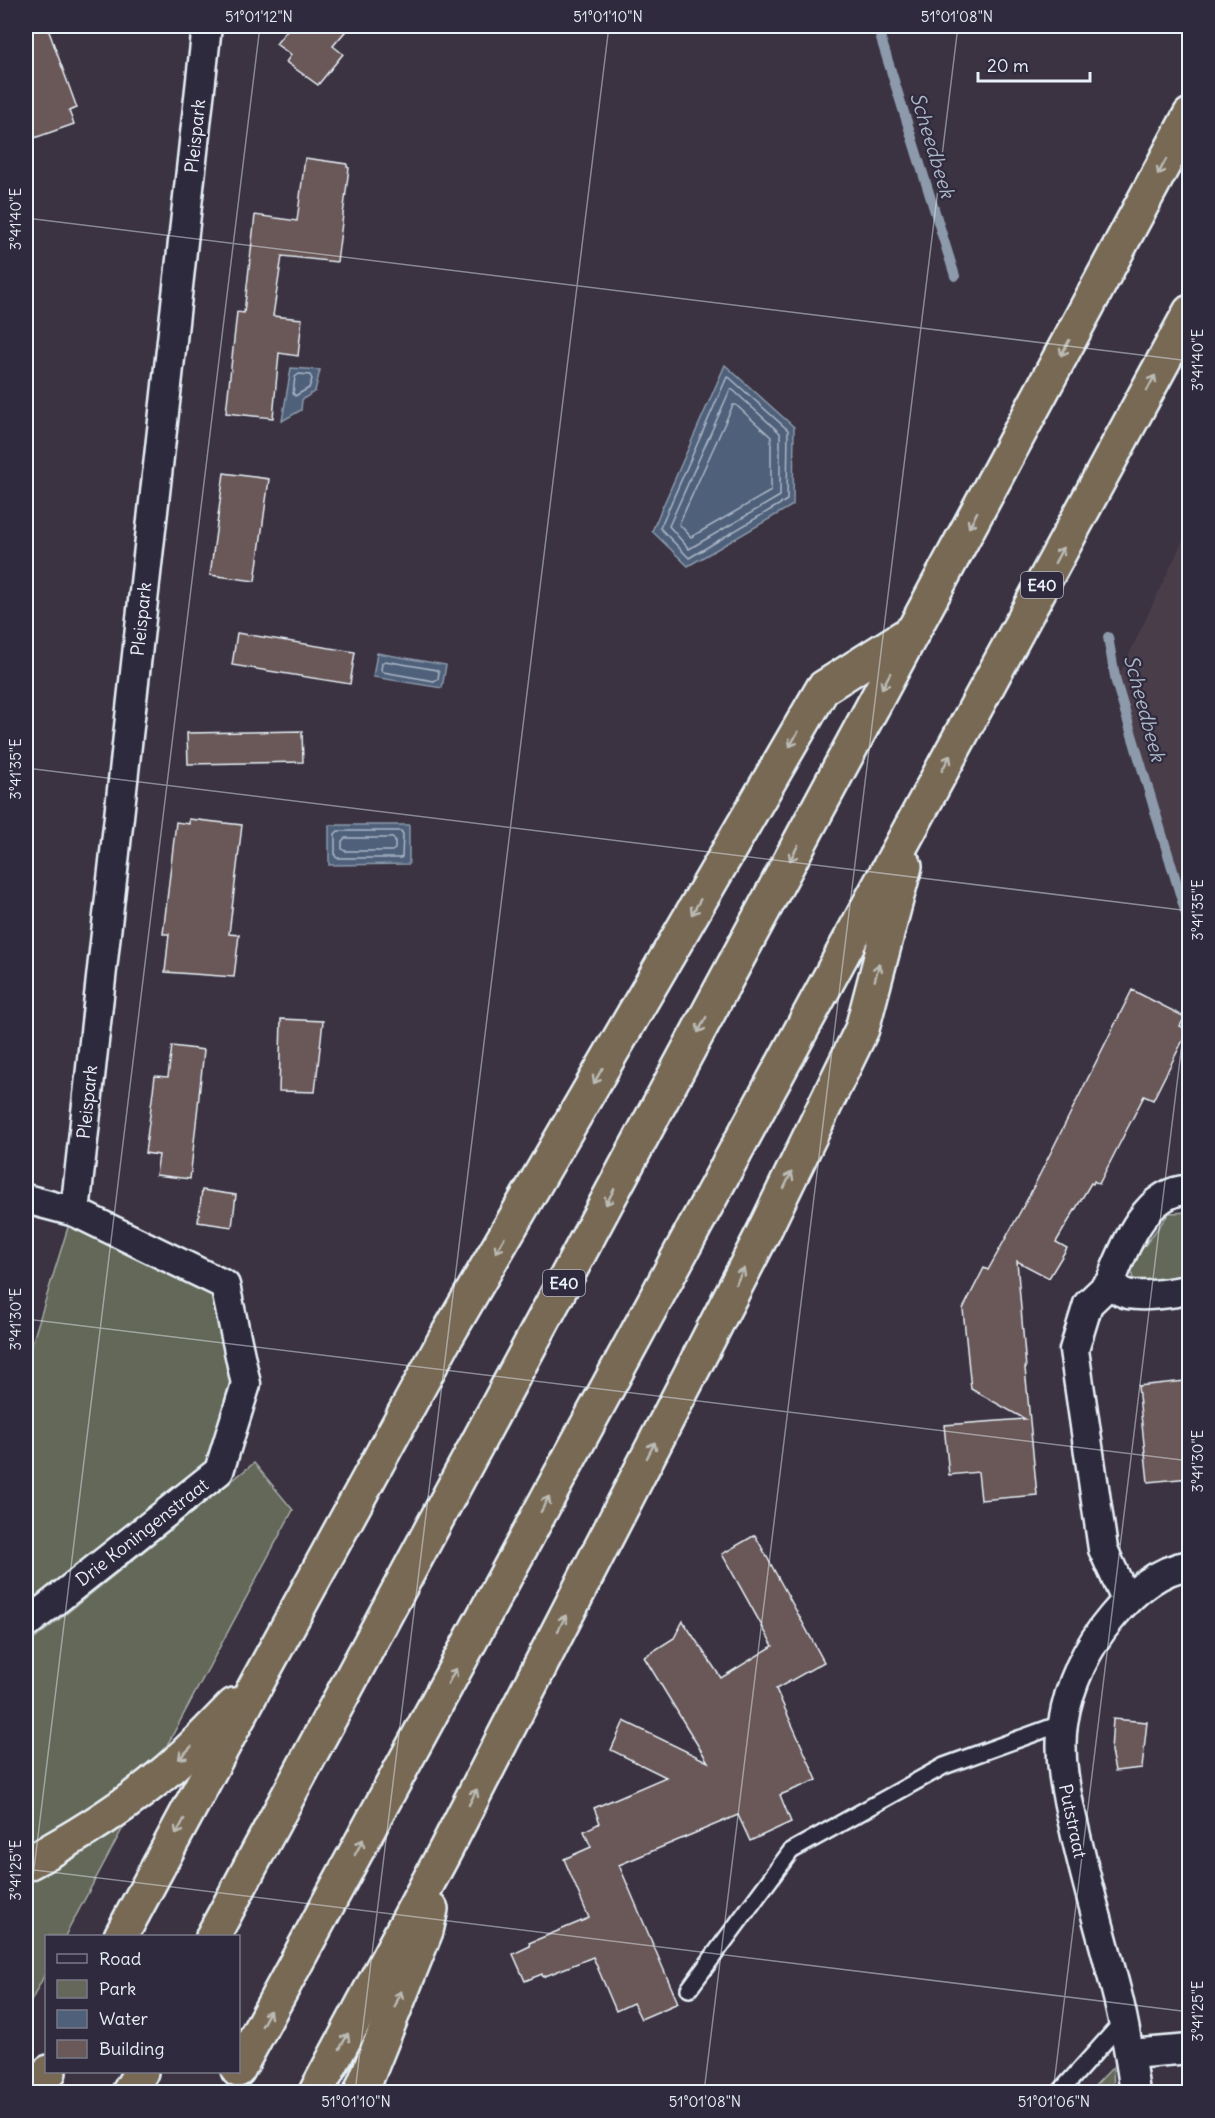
<svg xmlns="http://www.w3.org/2000/svg" width="1215" height="2118" font-family="Delius,sans-serif">
	<style>
		.built { fill: #493e49 }
		.green { fill: #646759; stroke: #a6aca8; stroke-width: 1.5 }
		.water { fill: #4f607a; stroke: #8c9aac; stroke-width: 1.5 }
		.lines { fill: none; stroke-linecap: round; stroke-linejoin: round }
		.shore { stroke: #abb7c6; stroke-width: 1.5 }
		.stream { stroke: #8c9aac; stroke-width: 10 }
		.building { fill: #6a5958; stroke: #e8f1f8; stroke-width: 1.5 }
		.service-casing { stroke: #e8f1f8; stroke-width: 20 }
		.minor-casing { stroke: #e8f1f8; stroke-width: 33 }
		.motorway-casing { stroke: #e8f1f8; stroke-width: 38 }
		.service { stroke: #2f2a3d; stroke-width: 15 }
		.minor { stroke: #2f2a3d; stroke-width: 28 }
		.motorway { stroke: #786954; stroke-width: 33 }
		.oneway { stroke: #bbbbb6 }
		.ticks { fill: none; stroke: #e8f1f8; stroke-width: 1.5; stroke-opacity: 0.45 }
		.labels { text-anchor: middle; dominant-baseline: central; stroke-width: 4.5; stroke-linejoin: round; paint-order: stroke }
		.shield { fill: #2f2a3d; stroke: #b0b5c0; stroke-width: 1.5 }
		.shield-label { font-size: 16px; font-weight: bold; fill: #e8f1f8 }
		.street-label { font-size: 18px; fill: #e8f1f8; stroke: #2f2a3d }
		.water-label { font-size: 20px; font-style: italic; fill: #abb7c6; stroke: #2f2a3d }
		.neatline { fill: none; stroke: #e8f1f8; stroke-width: 2 }
		.ticks-label { font-size: 15px; text-anchor: middle; fill: #e8f1f8 }
	</style>
	<rect width="100%" height="100%" fill="#3b3342"/>
	<filter id="ink" filterUnits="userSpaceOnUse"><feTurbulence type="fractalNoise" baseFrequency=".0167" numOctaves="2"/><feDisplacementMap in="SourceGraphic" scale="12" xChannelSelector="R" yChannelSelector="G"/><feConvolveMatrix kernelMatrix="1 2 1 2 8 2 1 2 1" color-interpolation-filters="sRGB"/></filter>
	<g filter="url(#ink)">
		<!-- built -->
		<path class="built" d="M1189 527H1190L1189 927 1116 682Z"/>
		<!-- green -->
		<g class="green">
			<path d="M1189 1212V1277L1179 1282H1133L1131 1264 1169 1213Z"/>
			<path d="M69 1224 210 1289 231 1378 204 1470 26 1612V1363Z"/>
			<path d="M254 1463 293 1510 65 1936H46V1972L26 2011V1646Z"/>
			<path d="M1113 2067 1114 2092H1089Z"/>
		</g>
		<!-- water -->
		<g class="water">
			<path d="M725 365 794 427 793 505 688 566 652 531Z"/>
			<path d="M291 368 320 370 315 391 302 400 301 410 282 421Z"/>
			<path d="M377 653 446 665 442 688 373 677Z"/>
			<path d="M329 825H409V864L329 865Z"/>
		</g>
		<g class="lines">
			<!-- shore -->
			<g class="shore">
				<path d="M299 374 310 375 312 379 309 388 295 396 293 393 295 377Z"/>
				<path d="M727 377 730 378 788 430 787 500 689 558 660 528Z"/>
				<path d="M730 390H733L780 433V496L689 549 669 526Z"/>
				<path d="M733 405H736L771 437V491L691 537 679 524Z"/>
				<path d="M385 661 437 670 439 672 438 679 434 681 383 672 381 670 382 663Z"/>
				<path d="M338 831H401L403 834 402 857 400 858H337L335 856V834Z"/>
				<path d="M345 838H393L395 841V849L392 851H345L342 849V841Z"/>
			</g>
			<!-- stream -->
			<g class="stream">
				<path d="M877 26 955 276"/>
				<path d="M1108 637 1116 682 1190 927"/>
			</g>
		</g>
		<!-- building -->
		<g class="building">
			<path d="M26 26H47L77 108 69 111 74 124 26 141Z"/>
			<path d="M290 26H350L333 46 343 54 318 85 286 62 291 55 276 44Z"/>
			<path d="M305 158 347 164V167L349 168 337 262 282 256 273 316 302 319 298 356 279 353 273 418 226 413 237 312 244 313 255 215 297 221Z"/>
			<path d="M224 473 269 479 255 581 210 575Z"/>
			<path d="M237 633 355 652 350 684 232 665Z"/>
			<path d="M302 731 303 762 188 764 187 733Z"/>
			<path d="M189 819 242 825 229 934 239 935 234 977 165 972 169 934H163L176 822 189 824Z"/>
			<path d="M1132 990 1185 1017 1180 1026 1188 1030 1153 1100 1144 1096 1099 1184 1094 1181 1093 1184 1091 1183 1056 1242 1067 1248 1049 1278 1017 1261 1026 1368H1025L1037 1495 981 1500 978 1472 949 1475 944 1425 1025 1419 971 1389 963 1309 984 1268 988 1270 1029 1196Z"/>
			<path d="M281 1019 323 1021 315 1092 279 1091Z"/>
			<path d="M172 1046 204 1050 190 1179 156 1175 159 1155 145 1153 155 1076 168 1077Z"/>
			<path d="M202 1190 236 1195 232 1227 198 1222Z"/>
			<path d="M1185 1381 1190 1429V1478L1148 1482 1138 1386Z"/>
			<path d="M755 1535 824 1662 776 1689 817 1780 780 1795 791 1822 750 1841 738 1815 619 1865 678 2003 641 2019 633 2003 616 2011 593 1957 543 1977 542 1974 525 1981 513 1954 530 1946 529 1943 589 1918 564 1859 591 1847 584 1831 600 1823 594 1808 666 1777 611 1750 624 1721 708 1762 644 1657 674 1638 683 1621 721 1678 773 1646 722 1554Z"/>
			<path d="M1113 1719 1147 1722 1142 1768 1115 1771 1111 1751Z"/>
		</g>
		<g class="lines">
			<defs>
				<g id="service">
					<path d="M689 1989 791 1851 944 1766 1063 1723"/>
					<path d="M1060 2092 1124 2020"/>
				</g>
				<g id="minor">
					<path d="M1190 1190C1146 1188 1123 1250 1110 1283 1114 1286 1118 1290 1122 1292 1135 1299 1175 1293 1190 1289"/>
					<path d="M26 1199 75 1212 225 1285 246 1384 219 1471 26 1624"/>
					<path d="M75 1212 207 26"/>
					<path d="M1110 1283 1088 1304 1074 1350 1103 1549 1126 1600"/>
					<path d="M1130 2054 1190 2049"/>
					<path d="M1135 2092C1130 2058 1125 2023 1116 1990 1102 1935 1086 1882 1074 1827 1066 1793 1058 1758 1063 1723 1069 1685 1087 1646 1112 1617 1132 1593 1157 1570 1190 1565"/>
				</g>
				<g id="motorway">
					<path d="M26 1864C75 1838 125 1807 168 1770 191 1750 212 1727 234 1705"/>
					<path d="M121 1936 257 1683 444 1341 823 688 913 631"/>
					<path d="M213 1936 1190 115"/>
					<path d="M238 2070 1190 312"/>
					<path d="M37 2092 49 2072"/>
					<path d="M129 2092 141 2072"/>
					<path d="M316 2092 446 1849 763 1233 862 1029 905 866"/>
					<path d="M361 2092 426 1931 431 1909"/>
				</g>
			</defs>
			<!-- service casing -->
			<use href="#service" class="service-casing"/>
			<!-- minor casing -->
			<use href="#minor" class="minor-casing"/>
			<!-- motorway casing -->
			<use href="#motorway" class="motorway-casing"/>
			<!-- service -->
			<use href="#service" class="service"/>
			<!-- minor -->
			<use href="#minor" class="minor"/>
			<!-- motorway -->
			<use href="#motorway" class="motorway"/>
		</g>
		<!-- one-way arrows -->
		<defs><path id="oneway-shaft" d="M-6 0H5M1.5-3L5.5 0L1.5 3" fill="none" stroke-width="1.6" stroke-linecap="round" stroke-linejoin="round" transform="scale(1.5)"/></defs>
		<g class="oneway">
			<use href="#oneway-shaft" transform="translate(1162 167) rotate(118)"/>
			<use href="#oneway-shaft" transform="translate(1065 348) rotate(118)"/>
			<use href="#oneway-shaft" transform="translate(1151 383) rotate(-62)"/>
			<use href="#oneway-shaft" transform="translate(973 520) rotate(118)"/>
			<use href="#oneway-shaft" transform="translate(1059 555) rotate(-62)"/>
			<use href="#oneway-shaft" transform="translate(886 681) rotate(118)"/>
			<use href="#oneway-shaft" transform="translate(794 739) rotate(120)"/>
			<use href="#oneway-shaft" transform="translate(946 763) rotate(-62)"/>
			<use href="#oneway-shaft" transform="translate(794 853) rotate(118)"/>
			<use href="#oneway-shaft" transform="translate(696 907) rotate(120)"/>
			<use href="#oneway-shaft" transform="translate(877 972) rotate(-75)"/>
			<use href="#oneway-shaft" transform="translate(702 1025) rotate(118)"/>
			<use href="#oneway-shaft" transform="translate(598 1076) rotate(120)"/>
			<use href="#oneway-shaft" transform="translate(788 1180) rotate(-64)"/>
			<use href="#oneway-shaft" transform="translate(610 1197) rotate(118)"/>
			<use href="#oneway-shaft" transform="translate(500 1245) rotate(120)"/>
			<use href="#oneway-shaft" transform="translate(740 1276) rotate(-63)"/>
			<use href="#oneway-shaft" transform="translate(651 1450) rotate(-63)"/>
			<use href="#oneway-shaft" transform="translate(545 1504) rotate(-62)"/>
			<use href="#oneway-shaft" transform="translate(562 1623) rotate(-63)"/>
			<use href="#oneway-shaft" transform="translate(452 1676) rotate(-62)"/>
			<use href="#oneway-shaft" transform="translate(185 1753) rotate(135)"/>
			<use href="#oneway-shaft" transform="translate(473 1797) rotate(-63)"/>
			<use href="#oneway-shaft" transform="translate(180 1827) rotate(118)"/>
			<use href="#oneway-shaft" transform="translate(359 1847) rotate(-62)"/>
			<use href="#oneway-shaft" transform="translate(398 1999) rotate(-68)"/>
			<use href="#oneway-shaft" transform="translate(266 2018) rotate(-62)"/>
			<use href="#oneway-shaft" transform="translate(344 2041) rotate(-62)"/>
		</g>
	</g>
	<!-- ticks -->
	<path class="ticks" d="M26 218 1190 361M26 768 1190 911M26 1319 1190 1461M26 1869 1190 2012M26 1934 260 26M355 2092 609 26M704 2092 958 26M1053 2092 1190 978"/>
	<g class="labels">
		<!-- shield labels -->
		<g class="shield">
			<rect x="1021" y="572" width="42" height="26" rx="4.5"/>
			<rect x="543" y="1270" width="42" height="26" rx="4.5"/>
		</g>
		<g class="shield-label">
			<text x="1042" y="585">E40</text>
			<text x="564" y="1283">E40</text>
		</g>
		<!-- street labels -->
		<g class="street-label">
			<text transform="translate(195 136) rotate(-84)">Pleispark</text>
			<text transform="translate(141 619) rotate(-84)">Pleispark</text>
			<text transform="translate(87 1102) rotate(-84)">Pleispark</text>
			<text transform="translate(142 1532) rotate(-38)">Drie Koningenstraat</text>
			<text transform="translate(1073 1821) rotate(78)">Putstraat</text>
		</g>
		<!-- water labels -->
		<g class="water-label">
			<text transform="translate(933 145) rotate(73)">Scheedbeek</text>
			<text transform="translate(1145 708) rotate(75)">Scheedbeek</text>
		</g>
	</g>
	<!-- margin -->
	<rect width="1215" height="2118" fill="none" stroke="#2f2a3d" stroke-width="66"/>
	<!-- legend -->
	<rect x="45" y="1935" width="195" height="138" fill="#2f2a3d" stroke="#797a88" stroke-width="1.5"/>
	<rect x="57" y="1954" width="30" height="9" fill="#2f2a3d" stroke="#797a88" stroke-width="1.5"/>
	<text x="99" y="1965" font-size="18" fill="#e8f1f8">Road</text>
	<rect x="57" y="1980" width="30" height="18" fill="#646759" stroke="#797a88" stroke-width="1.5"/>
	<text x="99" y="1995" font-size="18" fill="#e8f1f8">Park</text>
	<rect x="57" y="2010" width="30" height="18" fill="#4f607a" stroke="#797a88" stroke-width="1.5"/>
	<text x="99" y="2025" font-size="18" fill="#e8f1f8">Water</text>
	<rect x="57" y="2040" width="30" height="18" fill="#6a5958" stroke="#797a88" stroke-width="1.5"/>
	<text x="99" y="2055" font-size="18" fill="#e8f1f8">Building</text>
	<!-- scale -->
	<path d="M978 72v9h112v-9" fill="none" stroke="#e8f1f8" stroke-width="3"/>
	<text x="987" y="72" font-size="18" fill="#e8f1f8" stroke="#2f2a3d" stroke-width="4.5" paint-order="stroke">20 m</text>
	<rect x="33" y="33" width="1149" height="2052" class="neatline"/>
	<g class="ticks-label">
		<text x="259" y="22">51°01'12"N</text>
		<text x="608" y="22">51°01'10"N</text>
		<text x="957" y="22">51°01'08"N</text>
		<text transform="translate(16 219) rotate(-90)" y="5">3°41'40"E</text>
		<text transform="translate(1198 360) rotate(-90)" y="5">3°41'40"E</text>
		<text transform="translate(16 769) rotate(-90)" y="5">3°41'35"E</text>
		<text transform="translate(1198 910) rotate(-90)" y="5">3°41'35"E</text>
		<text transform="translate(16 1319) rotate(-90)" y="5">3°41'30"E</text>
		<text transform="translate(1198 1461) rotate(-90)" y="5">3°41'30"E</text>
		<text transform="translate(16 1870) rotate(-90)" y="5">3°41'25"E</text>
		<text transform="translate(1198 2011) rotate(-90)" y="5">3°41'25"E</text>
		<text x="356" y="2107">51°01'10"N</text>
		<text x="705" y="2107">51°01'08"N</text>
		<text x="1054" y="2107">51°01'06"N</text>
	</g>
</svg>
